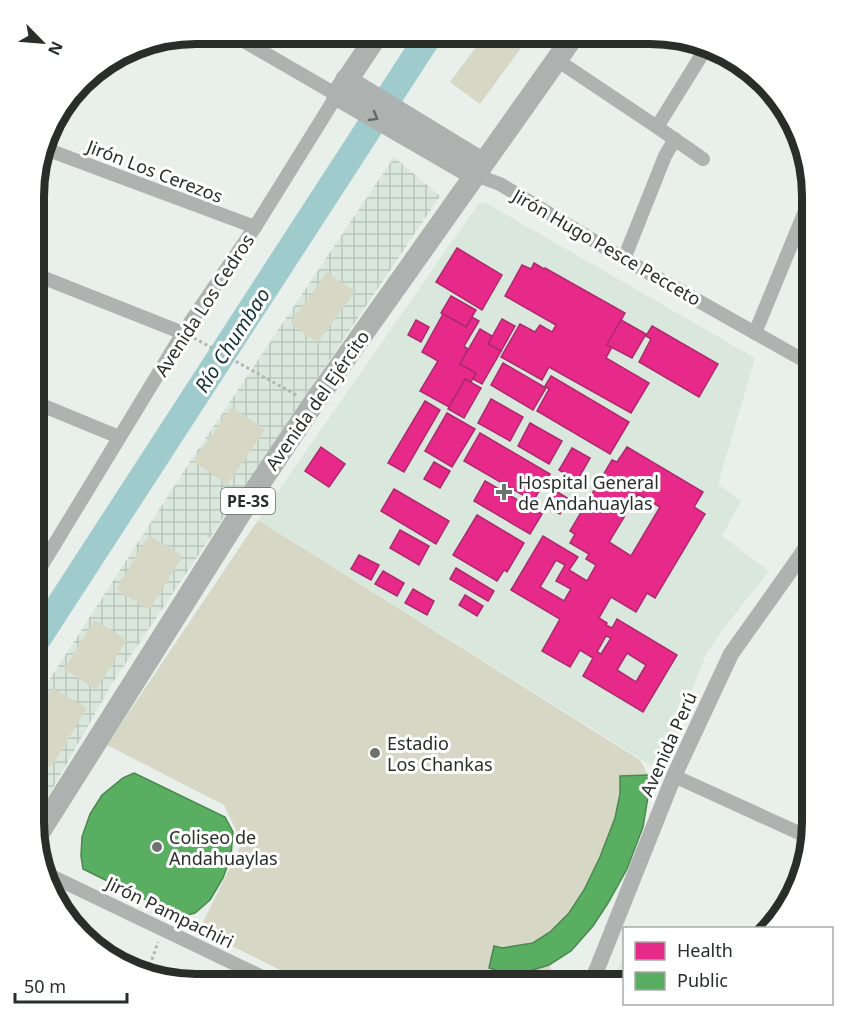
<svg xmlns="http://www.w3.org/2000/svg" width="845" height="1017" font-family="'Noto Sans',sans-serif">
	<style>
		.built { fill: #d9e7dc }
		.industrial { fill: url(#industrial-grid) }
		.pitch { fill: #d7d7c5 }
		.health { fill: #e7298a; stroke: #ae2a6d; stroke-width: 1.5; fill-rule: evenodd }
		.public { fill: #5aae61; stroke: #4b8850; stroke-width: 1.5 }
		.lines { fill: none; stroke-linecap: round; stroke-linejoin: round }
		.river { stroke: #9fcbcd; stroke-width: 27 }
		.path { stroke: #b2b4b3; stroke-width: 3; stroke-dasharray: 3 3; stroke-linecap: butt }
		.minor { stroke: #aeb2b0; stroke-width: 14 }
		.tertiary { stroke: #aeb2b0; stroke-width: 16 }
		.trunk { stroke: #adb2b0; stroke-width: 22 }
		.oneway { stroke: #646966 }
		.poi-dot { fill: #6c726d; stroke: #fff; stroke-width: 2 }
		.labels { text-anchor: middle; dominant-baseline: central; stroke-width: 6; stroke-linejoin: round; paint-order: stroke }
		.shield { fill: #fff; stroke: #696d6a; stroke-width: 1.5 }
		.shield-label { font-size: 16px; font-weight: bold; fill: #292e2a }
		.street-label { font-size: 18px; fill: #292e2a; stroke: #fff }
		.poi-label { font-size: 18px; fill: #292e2a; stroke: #fff; text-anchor: start }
		.water-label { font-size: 20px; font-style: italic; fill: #123233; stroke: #fff }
		.rim { fill: none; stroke: #292e2a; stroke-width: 8 }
	</style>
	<defs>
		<pattern id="industrial-grid" width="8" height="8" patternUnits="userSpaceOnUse" patternTransform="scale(1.5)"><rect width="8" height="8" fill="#d9e7dc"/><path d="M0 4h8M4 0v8" fill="none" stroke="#bac6bd"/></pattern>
	</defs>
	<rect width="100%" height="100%" fill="#e9efea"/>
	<!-- built -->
	<g class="built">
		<path d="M479 203H486L755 358 718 484 741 501 722 536 769 571 721 632 707 652 660 771 258 520Z"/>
		<path d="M624 955V984H612Z"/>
	</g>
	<!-- industrial -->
	<path class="industrial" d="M394 157 440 196 113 682 33 823V705L195 454Z"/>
	<!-- pitch -->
	<g class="pitch">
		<path d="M486 34H502L521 48 480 104 450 82Z"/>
		<path d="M327 272 355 292 317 343 290 323Z"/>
		<path d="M232 407 265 430 227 485 193 461Z"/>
		<path d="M258 520 640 760 648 775V797L643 827 593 926 571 951 549 965 555 978 553 984H309L199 930 242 843 224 805 107 745Z"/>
		<path d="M149 535 183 556 149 610 116 589Z"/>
		<path d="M95 620 127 640 96 690 64 669Z"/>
		<path d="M52 688 87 708 51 767 33 755V719Z"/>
	</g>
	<!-- health -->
	<g class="health">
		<path d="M457 248 502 275 482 310 436 282Z"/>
		<path d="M534 263 544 269 545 268 625 313 607 345 612 347 606 358 649 383 631 413 549 367 542 380 501 357 520 324 535 332 540 325 552 332 556 325 505 296 522 265 531 269Z"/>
		<path d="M451 296 476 310 466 327 441 313Z"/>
		<path d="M443 314 466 327 472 317 479 321 464 346 468 349 460 364 476 373 471 382 465 379 449 407 420 391 438 361 422 352Z"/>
		<path d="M502 319 515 326 501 351 488 344Z"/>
		<path d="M416 320 429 327 421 342 408 335Z"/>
		<path d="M621 320 646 334 632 358 607 345Z"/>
		<path d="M652 326 718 364 699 397 639 362 651 339 646 336Z"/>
		<path d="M480 329 492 336 488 344 501 351 482 384 473 379 476 373 460 364Z"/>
		<path d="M503 363 546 388 533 410 491 385Z"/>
		<path d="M551 376 629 422 610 454 537 411 549 389 545 386Z"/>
		<path d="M465 379 481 388 464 418 448 409Z"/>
		<path d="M491 399 523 417 510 441 478 423Z"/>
		<path d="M425 401 440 410 404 472 388 463Z"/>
		<path d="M447 413 475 429 452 467 425 451Z"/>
		<path d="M530 423 562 441 549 464 518 446Z"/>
		<path d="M480 433 550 474 533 501 464 461Z"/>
		<path d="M321 447 345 464 329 487 305 471Z"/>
		<path d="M627 447 703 492 694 507 705 514 655 598 647 593 636 612 611 597 599 618 607 623 606 625 612 628 617 619 677 655 643 712 583 676 593 658 580 650 570 667 542 651 560 619 511 590 543 536 578 557 569 570 587 581 596 565 586 559 589 554 570 543 575 534 570 531 612 460 617 462ZM638 494 660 507 631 556 609 542ZM556 560 565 565 556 581 571 589 564 601 540 587ZM606 636 611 638 601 654 597 652ZM627 653 646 665 636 682 617 670Z"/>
		<path d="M572 448 590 458 577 481 559 470Z"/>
		<path d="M434 462 450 471 440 488 424 479Z"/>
		<path d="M485 481 542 514 530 534 474 501Z"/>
		<path d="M394 489 449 521 436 544 381 511Z"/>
		<path d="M554 490 569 499 560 514 545 506Z"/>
		<path d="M477 515 524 543 507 572 504 570 497 581 453 555Z"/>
		<path d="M400 530 429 546 419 565 390 548Z"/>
		<path d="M359 555 379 565 371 580 351 569Z"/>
		<path d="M456 568 494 591 488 601 450 579Z"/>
		<path d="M383 571 404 583 397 596 375 584Z"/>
		<path d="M413 589 434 601 427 615 405 603Z"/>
		<path d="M465 595 483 606 477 616 459 605Z"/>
	</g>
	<!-- public -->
	<g class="public">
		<path d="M134 773 225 817 233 832 231 856 223 878 210 900 195 913 180 917 83 869 81 856 82 837 90 814 102 795 123 778Z"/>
		<path d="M648 775V797L643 827 627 869 608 903 593 926 571 951 549 965 526 972H503L489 968 494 946 502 948 533 943 550 932 569 913 584 890 600 857 615 818 620 794V776Z"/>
	</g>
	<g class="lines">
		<!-- river -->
		<path class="river" d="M33 646 430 34"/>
		<!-- path -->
		<g class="path">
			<path d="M194 338 298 396"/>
			<path d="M33 789 43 793"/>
			<path d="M148 971 158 942"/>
		</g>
		<!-- minor -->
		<g class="minor">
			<path d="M557 60 657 127 703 159"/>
			<path d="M657 127 706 48"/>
			<path d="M43 148 255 227"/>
			<path d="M475 175 500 184 624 259 812 365"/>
			<path d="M624 259 665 156 675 139"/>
			<path d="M34 274 183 333"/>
			<path d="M755 333 812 194"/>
			<path d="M34 402 119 437"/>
			<path d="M34 578 183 333 255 227 337 95 230 33"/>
			<path d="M674 776 810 838"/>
			<path d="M47 874 277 984"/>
		</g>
		<!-- tertiary -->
		<path class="tertiary" d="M591 984 674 776 731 654 802 554 812 537"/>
		<!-- trunk -->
		<g class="trunk">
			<path d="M378 34 337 95 475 175"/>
			<path d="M346 80 477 160"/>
			<path d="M37 836 252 495 313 404 575 34"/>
		</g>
	</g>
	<!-- one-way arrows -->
	<defs><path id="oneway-chevron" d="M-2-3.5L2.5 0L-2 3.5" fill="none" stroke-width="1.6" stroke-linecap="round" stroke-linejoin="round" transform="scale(1.5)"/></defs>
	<use class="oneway" href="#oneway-chevron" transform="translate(374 117) rotate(30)"/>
	<!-- markers -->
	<g class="poi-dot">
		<path d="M501 483h6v6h6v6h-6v6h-6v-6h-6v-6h6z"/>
		<circle cx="375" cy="753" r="6"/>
		<circle cx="157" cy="847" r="6"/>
	</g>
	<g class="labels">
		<!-- shield labels -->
		<rect class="shield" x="221" y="488" width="54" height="26" rx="4.5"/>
		<g class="shield-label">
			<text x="248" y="501">PE-3S</text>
		</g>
		<!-- street labels -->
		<g class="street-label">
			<text transform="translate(155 171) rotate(21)">Jirón Los Cerezos</text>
			<text transform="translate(607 247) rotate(30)">Jirón Hugo Pesce Pecceto</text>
			<text transform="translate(204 305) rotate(-57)">Avenida Los Cedros</text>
			<text transform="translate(317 400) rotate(-55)">Avenida del Ejército</text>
			<text transform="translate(668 744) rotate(-66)">Avenida Perú</text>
			<text transform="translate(170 912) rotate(26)">Jirón Pampachiri</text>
		</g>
		<!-- poi labels -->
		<g class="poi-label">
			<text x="518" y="482">Hospital General<tspan x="518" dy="21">de Andahuaylas</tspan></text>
			<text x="387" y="743">Estadio<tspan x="387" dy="21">Los Chankas</tspan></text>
			<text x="169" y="837">Coliseo de<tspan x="169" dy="21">Andahuaylas</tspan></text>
		</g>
		<!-- water labels -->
		<g class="water-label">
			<text transform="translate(232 340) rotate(-57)">Río Chumbao</text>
		</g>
	</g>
	<!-- crop -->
	<path d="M0 0H845V1017H0ZM196 44H650A152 152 0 0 1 802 196V822A152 152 0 0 1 650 974H196A152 152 0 0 1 44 822V196A152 152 0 0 1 196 44Z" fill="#fff" fill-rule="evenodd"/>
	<path class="rim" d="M196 44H650A152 152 0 0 1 802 196V822A152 152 0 0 1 650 974H196A152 152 0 0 1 44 822V196A152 152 0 0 1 196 44Z"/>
	<!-- legend -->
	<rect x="623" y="927" width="210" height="78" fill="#ffffff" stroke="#a9abaa" stroke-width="1.5"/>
	<rect x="635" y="942" width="30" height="18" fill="#e7298a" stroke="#a9abaa" stroke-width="1.5"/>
	<text x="677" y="957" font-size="18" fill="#292e2a">Health</text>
	<rect x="635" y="972" width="30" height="18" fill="#5aae61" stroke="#a9abaa" stroke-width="1.5"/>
	<text x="677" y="987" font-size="18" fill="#292e2a">Public</text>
	<!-- north arrow -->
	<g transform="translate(42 42) rotate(115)" stroke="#ffffff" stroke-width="4.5" paint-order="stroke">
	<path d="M0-4.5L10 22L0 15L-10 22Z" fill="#292e2a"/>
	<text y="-9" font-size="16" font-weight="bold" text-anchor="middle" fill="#292e2a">N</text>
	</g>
	<!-- scale -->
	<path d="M15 993v9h112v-9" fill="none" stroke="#292e2a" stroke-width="3"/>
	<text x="24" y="993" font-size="18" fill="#292e2a" stroke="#ffffff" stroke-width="4.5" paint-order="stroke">50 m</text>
</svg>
